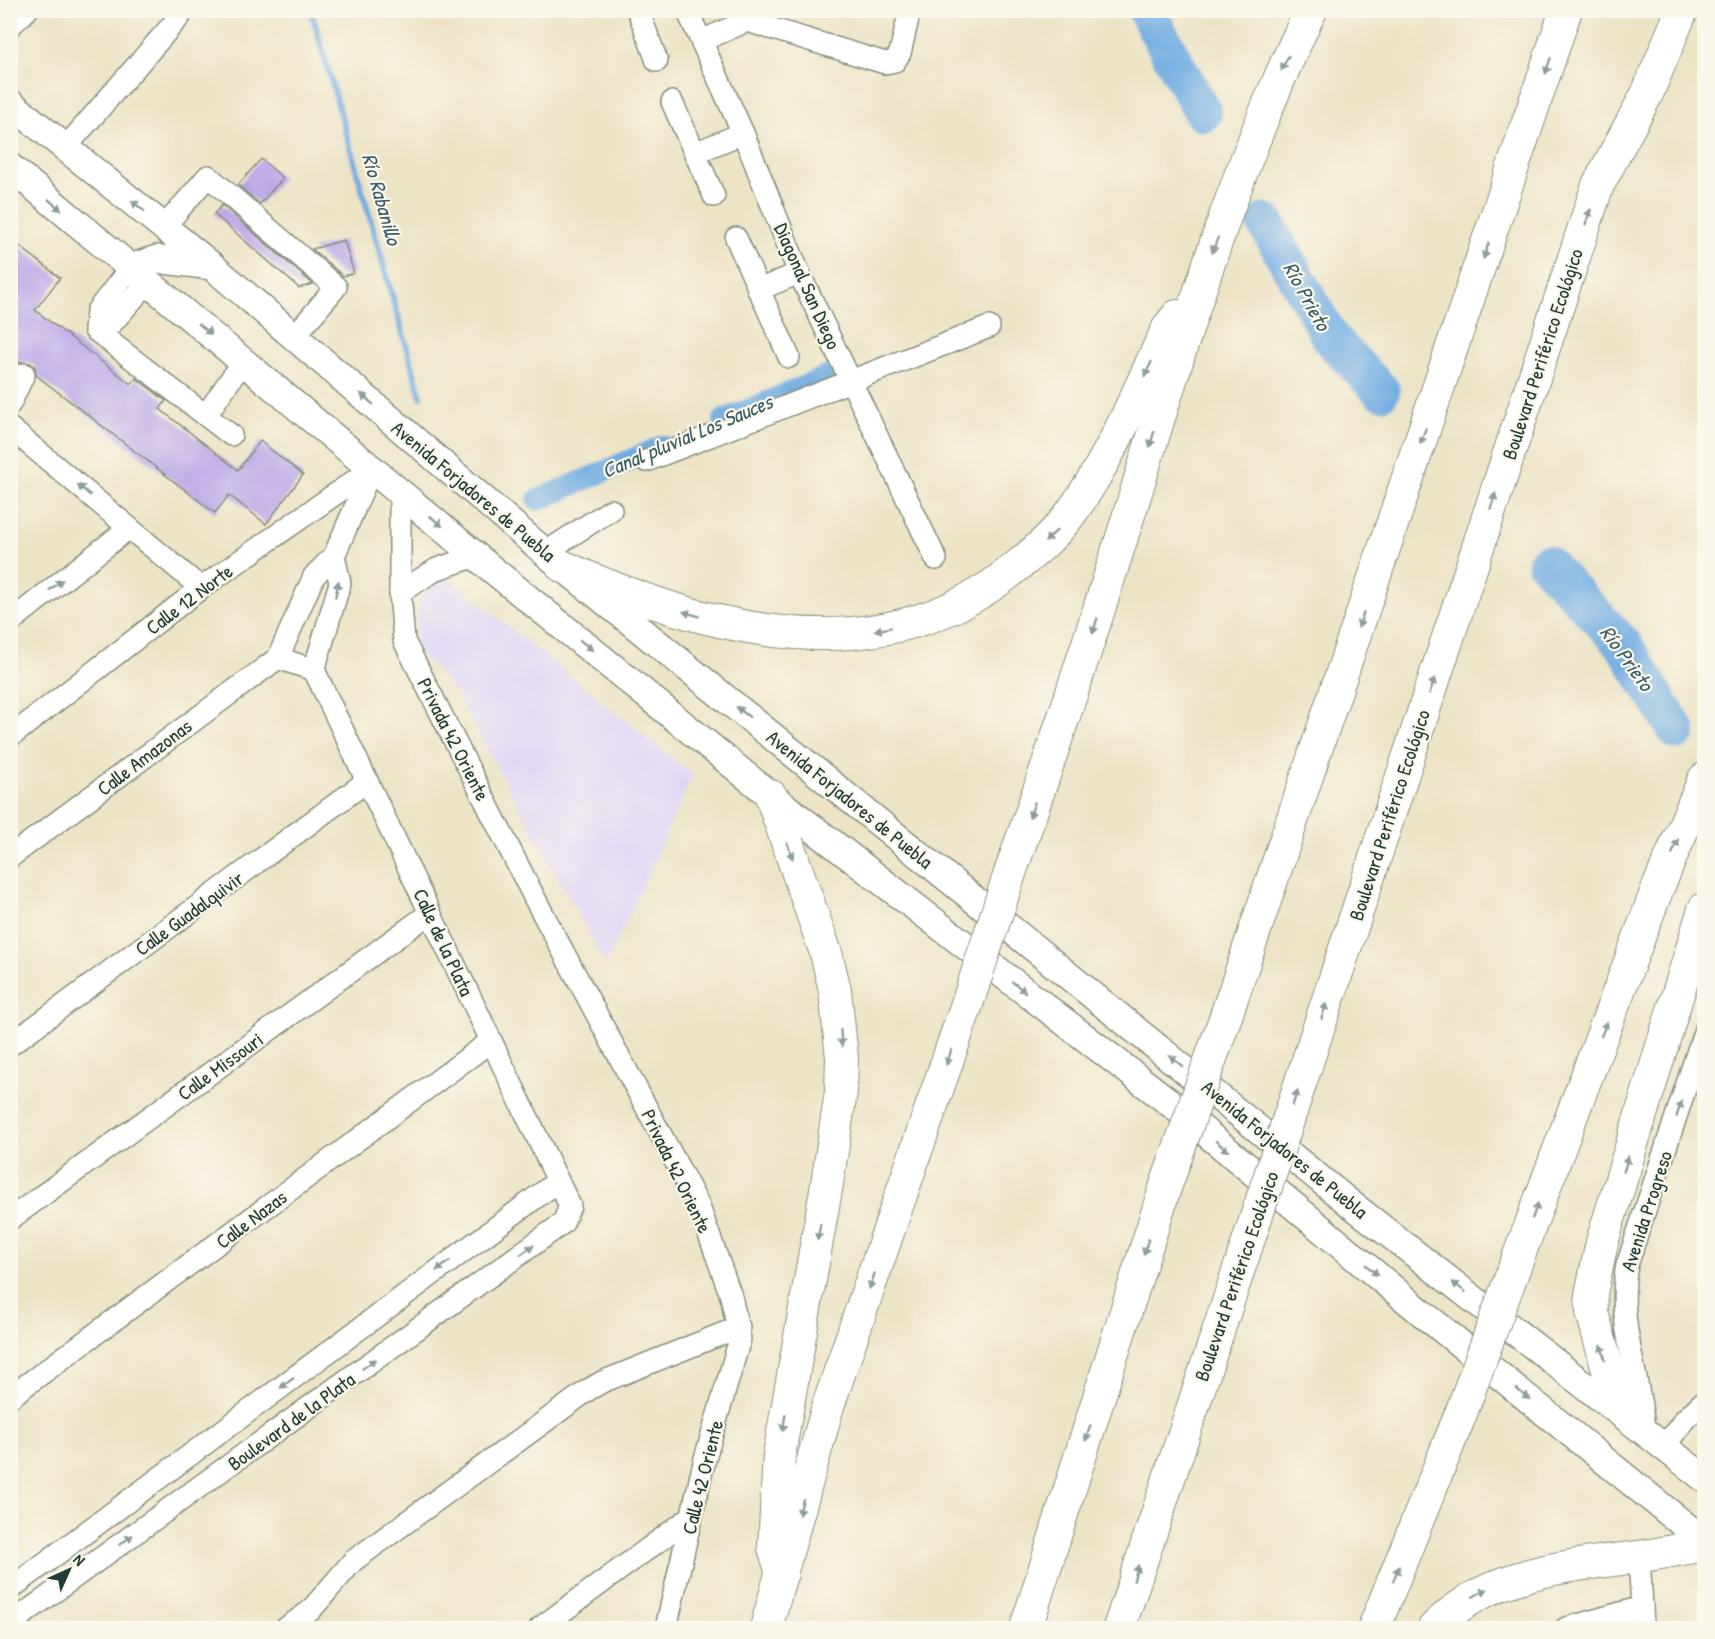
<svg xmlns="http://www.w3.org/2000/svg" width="1715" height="1639" font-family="'Patrick Hand',sans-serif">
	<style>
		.built { fill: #ded5f5 }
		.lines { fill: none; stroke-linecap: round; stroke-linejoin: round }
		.stream { stroke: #6face1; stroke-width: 6 }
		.canal { stroke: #6face1; stroke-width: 22 }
		.river { stroke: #6face1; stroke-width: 38 }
		.building { fill: #b7a4e7 }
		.minor-casing { stroke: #86907d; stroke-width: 24 }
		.major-casing { stroke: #86907d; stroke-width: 30 }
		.highway-casing { stroke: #86907d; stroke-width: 34 }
		.minor { stroke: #fff; stroke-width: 21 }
		.major { stroke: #fff; stroke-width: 27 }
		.highway { stroke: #fff; stroke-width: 32 }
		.highway-bridge-casing { stroke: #86907d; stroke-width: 34; stroke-linecap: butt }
		.highway-bridge { stroke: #fff; stroke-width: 32 }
		.oneway { fill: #8f9e9a }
		.labels { text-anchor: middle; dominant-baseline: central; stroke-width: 4.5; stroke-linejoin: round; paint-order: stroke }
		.street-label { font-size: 20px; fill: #1f3d34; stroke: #fbf7ec }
		.water-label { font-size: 21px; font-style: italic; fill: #375e68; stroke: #fbf7ec }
	</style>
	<rect width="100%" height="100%" fill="#fbf7ec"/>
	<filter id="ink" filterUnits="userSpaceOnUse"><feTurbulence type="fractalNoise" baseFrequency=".0167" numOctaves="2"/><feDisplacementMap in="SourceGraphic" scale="12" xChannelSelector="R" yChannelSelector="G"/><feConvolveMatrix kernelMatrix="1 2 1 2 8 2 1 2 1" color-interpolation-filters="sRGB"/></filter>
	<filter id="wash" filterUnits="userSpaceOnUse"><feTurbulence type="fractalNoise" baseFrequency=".008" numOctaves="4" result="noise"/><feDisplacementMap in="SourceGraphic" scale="24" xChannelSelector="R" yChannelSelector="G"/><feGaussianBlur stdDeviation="1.35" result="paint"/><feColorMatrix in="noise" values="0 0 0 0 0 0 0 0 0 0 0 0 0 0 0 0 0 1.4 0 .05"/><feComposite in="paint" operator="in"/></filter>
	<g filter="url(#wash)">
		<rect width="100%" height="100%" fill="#ede4c6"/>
		<!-- built -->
		<path class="built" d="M441 572 693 775 606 965 456 693 419 652 414 637 419 602Z"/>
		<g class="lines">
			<!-- stream -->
			<path class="stream" d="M311 10 421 397"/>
			<!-- canal -->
			<g class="canal">
				<path d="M724 420 836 373"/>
				<path d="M538 500 663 446"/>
			</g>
			<!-- river -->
			<g class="river">
				<path d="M1146 10 1203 113"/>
				<path d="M1265 222 1331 339 1381 391"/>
				<path d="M1546 563 1623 644 1677 731"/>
			</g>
		</g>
		<g id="blocks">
			<!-- building -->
			<g class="building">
				<path d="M261 159 283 178 260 204 238 185Z"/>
				<path d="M222 205 313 284 299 288 214 214Z"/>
				<path d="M344 240 354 273 343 276 312 249Z"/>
				<path d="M17 244 60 278 35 310 131 384 136 378 166 401 160 409 238 470 260 441 303 475 266 524 229 495 215 513 36 375 35 367 30 363 20 362 10 355V253Z"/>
			</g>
		</g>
	</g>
	<g filter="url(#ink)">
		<use href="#blocks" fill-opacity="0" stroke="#86907d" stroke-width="1.5"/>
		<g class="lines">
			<defs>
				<g id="minor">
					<path d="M638 10 657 61"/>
					<path d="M687 10 743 133 799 273 936 559"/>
					<path d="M747 21 885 63 895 61 900 53 910 10"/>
					<path d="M10 26 27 10"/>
					<path d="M701 41 747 21 750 10"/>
					<path d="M672 102 714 196"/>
					<path d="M66 147 180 16"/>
					<path d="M697 152 743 133"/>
					<path d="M164 227 208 176 336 287 294 337"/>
					<path d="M736 238 789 357"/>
					<path d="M130 268 97 311 95 330 112 323 147 283"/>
					<path d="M758 290 799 273"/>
					<path d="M95 330 231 435"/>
					<path d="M10 404 24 374"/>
					<path d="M206 415 244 360"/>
					<path d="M10 428 201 588"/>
					<path d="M646 461 989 327"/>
					<path d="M400 491V592L404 641 535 899 698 1204 731 1296 740 1339 704 1462 666 1628"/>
					<path d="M548 555 555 546 611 510"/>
					<path d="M400 592 437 569 476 556"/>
					<path d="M10 622 129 528"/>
					<path d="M278 658 314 670"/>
					<path d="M314 670 340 583 334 556"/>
					<path d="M10 737 201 588 371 469"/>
					<path d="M10 857 278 658 314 576 334 556 372 468"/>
					<path d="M10 1045 367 781"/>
					<path d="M10 1219 430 913"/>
					<path d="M10 1397 491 1041"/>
					<path d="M1644 1430C1640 1374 1616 1322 1627 1265L1704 1032"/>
					<path d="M1664 1447 1685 1419 1704 1401"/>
					<path d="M10 1589 558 1181"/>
					<path d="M1642 1607 1643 1628"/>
					<path d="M10 1624 563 1223 570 1206 314 670"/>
					<path d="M286 1628 310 1611 353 1561 588 1390 602 1382 739 1327"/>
					<path d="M540 1628 691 1517"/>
					<path d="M1566 1628 1642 1607 1639 1557"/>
				</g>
				<g id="major">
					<path d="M10 103 212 266 548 555 668 652 1352 1205 1704 1478"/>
					<path d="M10 167 488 566 771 796 1174 1106 1416 1308 1704 1541"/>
					<path d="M130 268 157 259 212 266"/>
				</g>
				<g id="highway">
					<path d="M562 566C706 631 882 679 1016 567 1036 551 1056 534 1071 513 1112 457 1138 390 1168 328L1177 316"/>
					<path d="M771 796 826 953 835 990 842 1058 841 1092 827 1184 779 1455 774 1548 782 1573"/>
					<path d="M1011 870C1054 749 1094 627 1132 505 1184 337 1234 168 1311 10"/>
					<path d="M1227 1013 1566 10"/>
					<path d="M1306 1066 1598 185 1647 94 1682 10"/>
					<path d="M1515 1266 1657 890 1704 779"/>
					<path d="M1619 1409 1592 1312 1591 1294 1602 1242 1704 909"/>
					<path d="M766 1628 828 1406 968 1001"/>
					<path d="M1026 1628 1164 1191"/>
					<path d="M1119 1628 1244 1254"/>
					<path d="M1374 1628 1460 1416"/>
					<path d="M1434 1628C1489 1572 1562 1567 1637 1557 1659 1554 1682 1549 1704 1545"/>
				</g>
			</defs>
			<!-- minor casing -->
			<use href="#minor" class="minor-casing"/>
			<!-- major casing -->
			<use href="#major" class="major-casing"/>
			<!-- highway casing -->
			<use href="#highway" class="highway-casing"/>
			<!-- minor -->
			<use href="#minor" class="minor"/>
			<!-- major -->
			<use href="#major" class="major"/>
			<!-- highway -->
			<use href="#highway" class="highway"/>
			<defs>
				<g id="highway-bridge">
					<path d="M968 1001 1011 870"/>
					<path d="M1164 1191 1227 1013"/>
					<path d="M1244 1254 1306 1066"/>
					<path d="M1460 1416 1515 1266"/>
				</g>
			</defs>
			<!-- highway-bridge casing -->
			<use href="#highway-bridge" class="highway-bridge-casing"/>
			<!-- highway-bridge -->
			<use href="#highway-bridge" class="highway-bridge"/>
		</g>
		<!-- one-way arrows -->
		<defs><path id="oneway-solid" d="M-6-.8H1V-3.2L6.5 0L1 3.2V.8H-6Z" transform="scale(1.5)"/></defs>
		<g class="oneway">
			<use href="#oneway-solid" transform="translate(1285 63) rotate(116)"/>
			<use href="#oneway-solid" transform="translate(1548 66) rotate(108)"/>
			<use href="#oneway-solid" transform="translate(55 205) rotate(40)"/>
			<use href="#oneway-solid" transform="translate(138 206) rotate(-141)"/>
			<use href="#oneway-solid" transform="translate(1588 217) rotate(-72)"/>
			<use href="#oneway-solid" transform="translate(1215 245) rotate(111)"/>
			<use href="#oneway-solid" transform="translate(1486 251) rotate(109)"/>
			<use href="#oneway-solid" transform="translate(205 329) rotate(39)"/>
			<use href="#oneway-solid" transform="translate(1148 369) rotate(116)"/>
			<use href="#oneway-solid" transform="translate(367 399) rotate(-139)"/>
			<use href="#oneway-solid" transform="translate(1423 436) rotate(109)"/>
			<use href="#oneway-solid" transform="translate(1152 439) rotate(107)"/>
			<use href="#oneway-solid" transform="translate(84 490) rotate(-140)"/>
			<use href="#oneway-solid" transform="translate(1493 501) rotate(-72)"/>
			<use href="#oneway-solid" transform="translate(436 521) rotate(40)"/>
			<use href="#oneway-solid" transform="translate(1051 536) rotate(135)"/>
			<use href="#oneway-solid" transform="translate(56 585) rotate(-38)"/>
			<use href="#oneway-solid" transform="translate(337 589) rotate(-78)"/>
			<use href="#oneway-solid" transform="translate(691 614) rotate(-164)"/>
			<use href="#oneway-solid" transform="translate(1361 620) rotate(109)"/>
			<use href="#oneway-solid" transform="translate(1095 626) rotate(107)"/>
			<use href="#oneway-solid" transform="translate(883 629) rotate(170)"/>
			<use href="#oneway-solid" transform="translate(586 645) rotate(39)"/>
			<use href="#oneway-solid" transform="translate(1432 686) rotate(-72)"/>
			<use href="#oneway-solid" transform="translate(743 712) rotate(-141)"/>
			<use href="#oneway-solid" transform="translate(1032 810) rotate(109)"/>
			<use href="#oneway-solid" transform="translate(1675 847) rotate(-67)"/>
			<use href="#oneway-solid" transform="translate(790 851) rotate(71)"/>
			<use href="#oneway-solid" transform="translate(1019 987) rotate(38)"/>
			<use href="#oneway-solid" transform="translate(1324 1011) rotate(-72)"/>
			<use href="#oneway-solid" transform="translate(1604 1029) rotate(-69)"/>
			<use href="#oneway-solid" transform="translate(841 1038) rotate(86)"/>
			<use href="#oneway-solid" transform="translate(949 1057) rotate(109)"/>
			<use href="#oneway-solid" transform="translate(1176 1061) rotate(-141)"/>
			<use href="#oneway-solid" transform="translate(1295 1098) rotate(-72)"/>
			<use href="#oneway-solid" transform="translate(1679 1109) rotate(-72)"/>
			<use href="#oneway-solid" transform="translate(1222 1146) rotate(39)"/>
			<use href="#oneway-solid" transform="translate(1626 1164) rotate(-73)"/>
			<use href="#oneway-solid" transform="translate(1535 1211) rotate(-70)"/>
			<use href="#oneway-solid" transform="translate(819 1232) rotate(100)"/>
			<use href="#oneway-solid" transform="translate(1146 1247) rotate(107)"/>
			<use href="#oneway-solid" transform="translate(527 1250) rotate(-36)"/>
			<use href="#oneway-solid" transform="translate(443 1266) rotate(143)"/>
			<use href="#oneway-solid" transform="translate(1372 1270) rotate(40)"/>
			<use href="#oneway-solid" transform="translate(872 1281) rotate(109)"/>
			<use href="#oneway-solid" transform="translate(1459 1287) rotate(-143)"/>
			<use href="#oneway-solid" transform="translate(1603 1352) rotate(-106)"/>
			<use href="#oneway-solid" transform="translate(369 1364) rotate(-36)"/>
			<use href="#oneway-solid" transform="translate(287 1383) rotate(143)"/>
			<use href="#oneway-solid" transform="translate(1523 1394) rotate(39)"/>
			<use href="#oneway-solid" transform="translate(784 1423) rotate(100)"/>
			<use href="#oneway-solid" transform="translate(1088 1433) rotate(108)"/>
			<use href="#oneway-solid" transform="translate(801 1507) rotate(105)"/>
			<use href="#oneway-solid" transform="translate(126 1540) rotate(-36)"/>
			<use href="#oneway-solid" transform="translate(1136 1573) rotate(-73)"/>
			<use href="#oneway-solid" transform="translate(1396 1574) rotate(-68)"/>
			<use href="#oneway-solid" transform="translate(1480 1593) rotate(-28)"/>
		</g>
	</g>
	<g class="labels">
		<!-- street labels -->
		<g class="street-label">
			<text transform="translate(808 286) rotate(66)">Diagonal San Diego</text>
			<text transform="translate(1542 354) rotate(-72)">Boulevard Periférico Ecológico</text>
			<text transform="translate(474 491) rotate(40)">Avenida Forjadores de Puebla</text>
			<text transform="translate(189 599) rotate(-37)">Calle 12 Norte</text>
			<text transform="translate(454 739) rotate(63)">Privada 42 Oriente</text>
			<text transform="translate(144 757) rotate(-37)">Calle Amazonas</text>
			<text transform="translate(850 799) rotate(39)">Avenida Forjadores de Puebla</text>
			<text transform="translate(1389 815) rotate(-72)">Boulevard Periférico Ecológico</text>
			<text transform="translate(189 913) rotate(-36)">Calle Guadalquivir</text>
			<text transform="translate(444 942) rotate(65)">Calle de la Plata</text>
			<text transform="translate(220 1066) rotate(-36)">Calle Missouri</text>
			<text transform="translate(1285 1149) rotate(39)">Avenida Forjadores de Puebla</text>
			<text transform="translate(677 1171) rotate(64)">Privada 42 Oriente</text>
			<text transform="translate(1646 1211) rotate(-72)">Avenida Progreso</text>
			<text transform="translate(251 1219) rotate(-37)">Calle Nazas</text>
			<text transform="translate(1236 1276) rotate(-71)">Boulevard Periférico Ecológico</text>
			<text transform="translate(291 1421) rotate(-36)">Boulevard de la Plata</text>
			<text transform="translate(702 1477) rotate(-76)">Calle 42 Oriente</text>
		</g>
		<!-- water labels -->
		<g class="water-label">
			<text transform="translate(382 199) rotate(74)">Río Rabanillo</text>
			<text transform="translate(1307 296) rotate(61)">Río Prieto</text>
			<text transform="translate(687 436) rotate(-23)">Canal pluvial Los Sauces</text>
			<text transform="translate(1627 658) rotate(54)">Río Prieto</text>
		</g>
	</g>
	<!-- margin -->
	<rect width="1715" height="1639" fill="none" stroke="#fbf7ec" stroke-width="36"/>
	<!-- north arrow -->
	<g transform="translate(69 1570) rotate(45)" stroke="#fbf7ec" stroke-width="4.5" paint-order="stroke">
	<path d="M0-4.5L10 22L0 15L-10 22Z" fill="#1f3d34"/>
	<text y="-9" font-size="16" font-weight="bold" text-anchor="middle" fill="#1f3d34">N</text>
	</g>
</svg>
